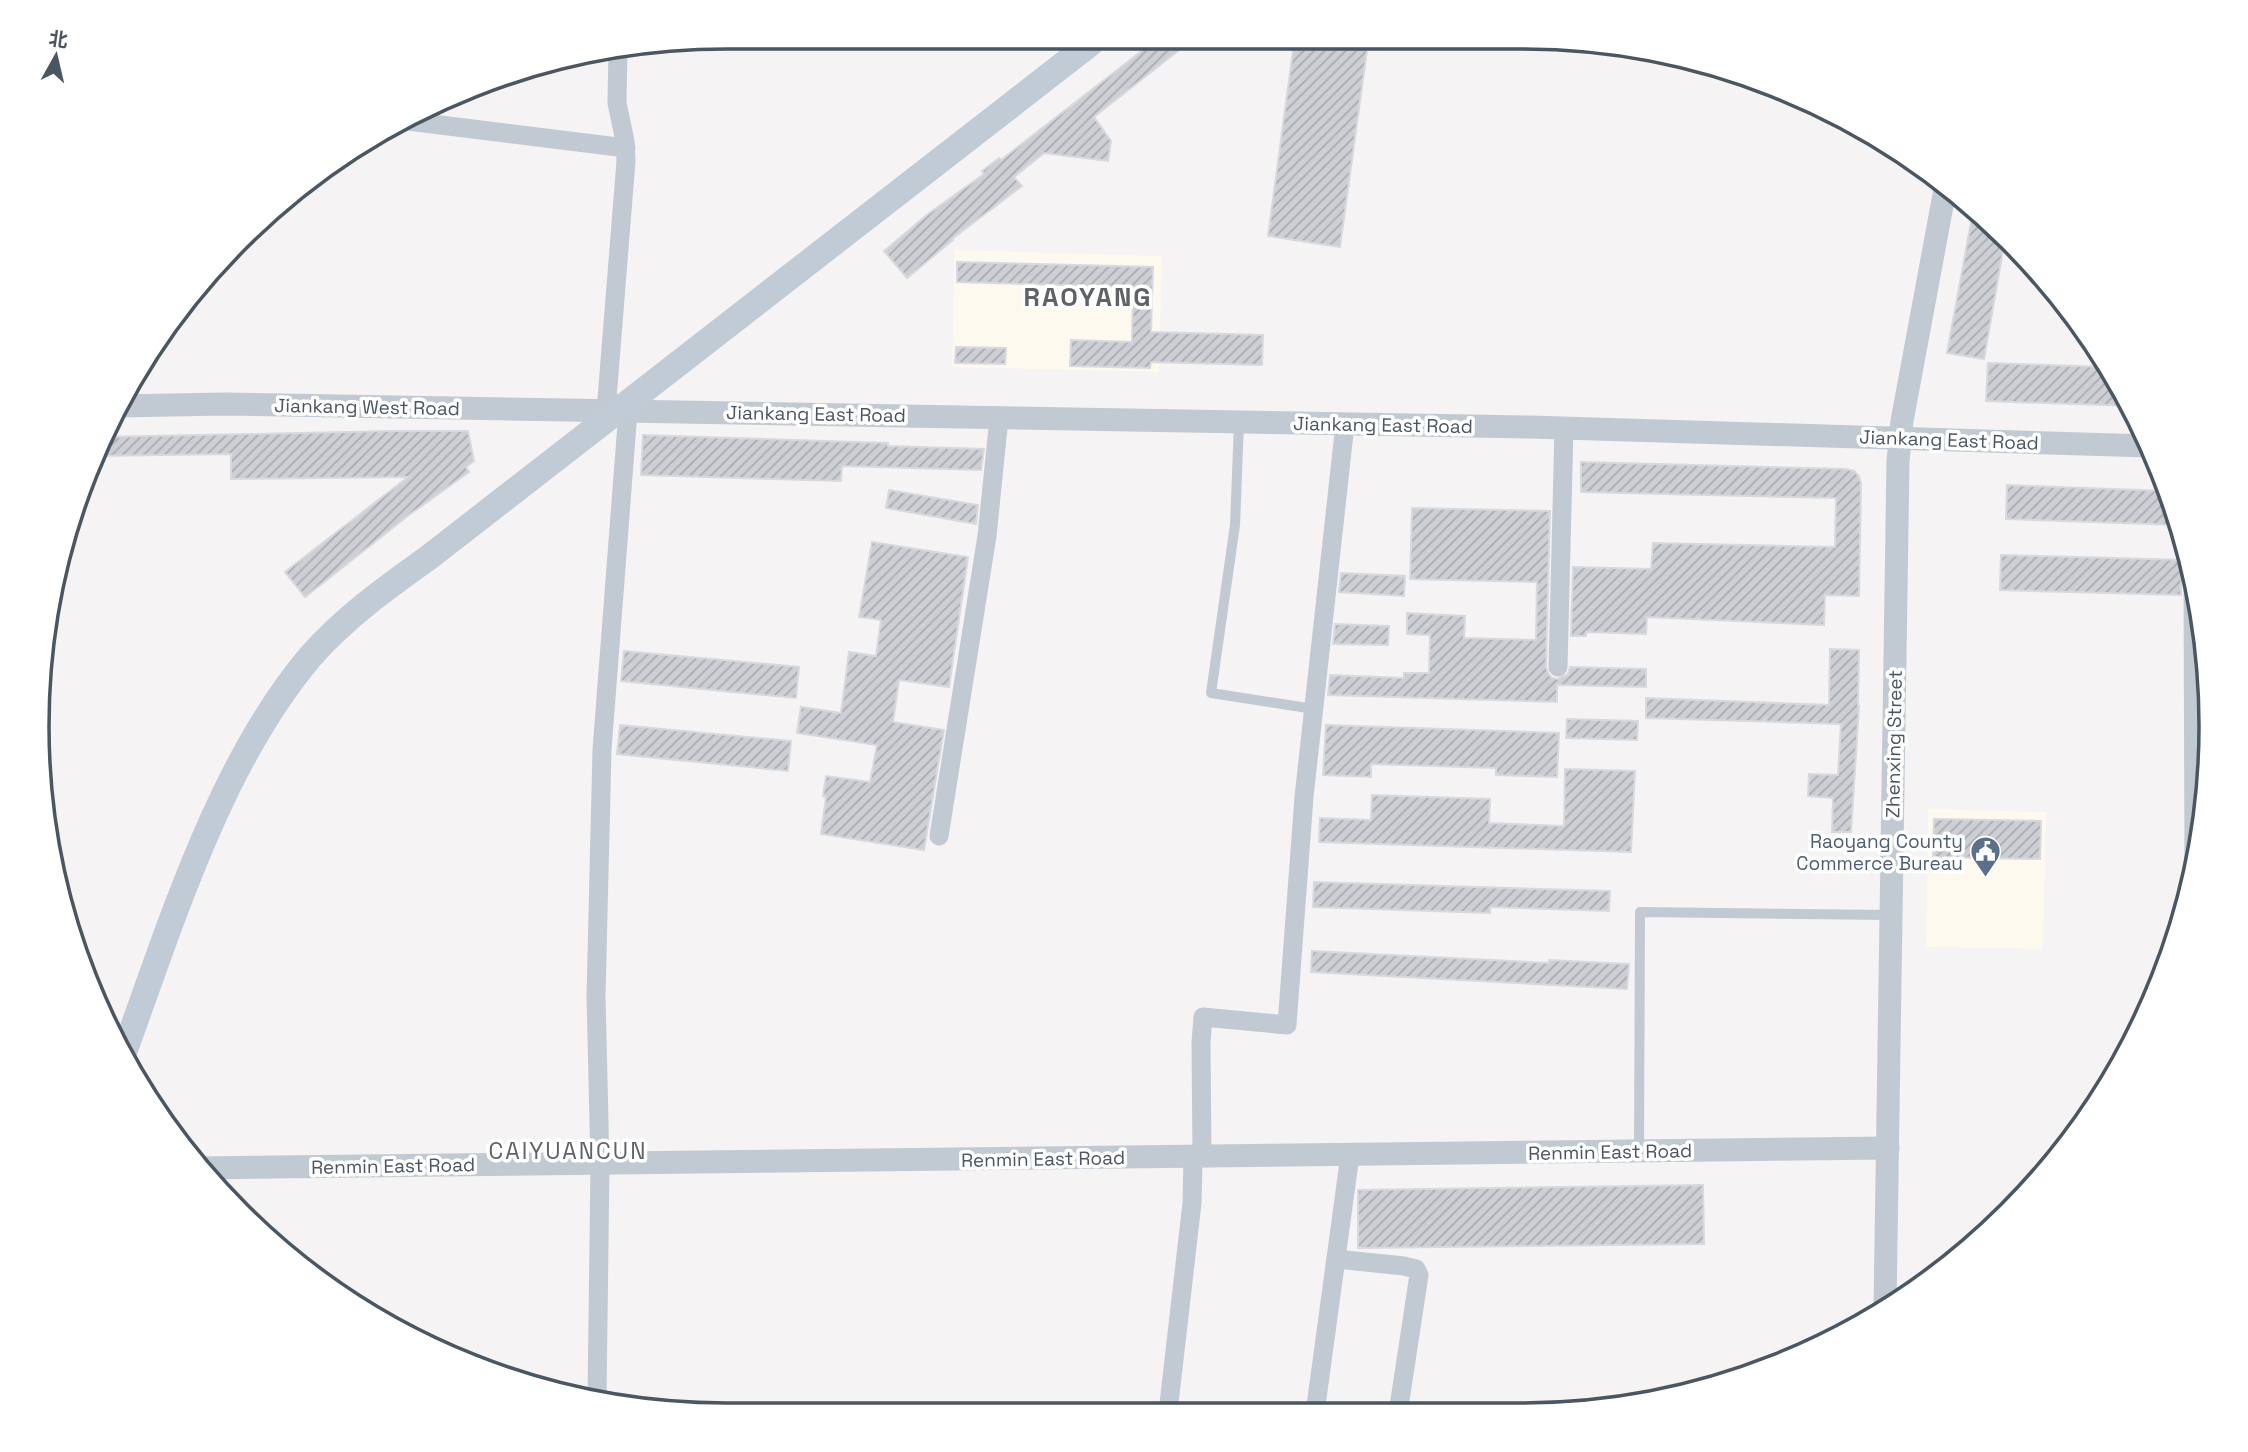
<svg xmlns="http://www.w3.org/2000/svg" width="2248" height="1452" font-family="'Space Grotesk','Noto Sans SC',sans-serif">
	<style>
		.commercial { fill: #fdf9ef }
		.building { fill: url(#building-hatch); stroke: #d7d9de; stroke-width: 2 }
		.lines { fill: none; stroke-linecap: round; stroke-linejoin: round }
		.service { stroke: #c1cad2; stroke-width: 10 }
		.minor { stroke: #c1cad2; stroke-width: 19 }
		.tertiary { stroke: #c1cad2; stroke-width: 23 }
		.secondary { stroke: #c1cbd6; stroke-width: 26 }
		.labels { text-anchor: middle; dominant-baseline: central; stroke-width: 7; stroke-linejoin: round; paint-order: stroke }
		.street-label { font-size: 19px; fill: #4a5661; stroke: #fff }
		.service-label { font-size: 19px; fill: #4e5e75; stroke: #fff; text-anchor: end }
		.quarter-label { font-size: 23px; letter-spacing: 2px; fill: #5f6368; stroke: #fff }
		.district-label { font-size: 26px; font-weight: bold; letter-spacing: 2px; fill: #5f6368; stroke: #fff }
		.rim { fill: none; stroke: #4a5661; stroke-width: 3.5 }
	</style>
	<defs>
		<pattern id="building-hatch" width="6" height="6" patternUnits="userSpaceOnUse" patternTransform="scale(1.75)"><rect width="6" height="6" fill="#cdcfd5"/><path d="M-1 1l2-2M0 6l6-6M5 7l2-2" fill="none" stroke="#a8abb0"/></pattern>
	</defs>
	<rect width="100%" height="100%" fill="#f5f3f3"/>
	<!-- commercial -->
	<g class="commercial">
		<path d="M955 250 1162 256 1159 372 952 367Z"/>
		<path d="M1928 809 2046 812 2043 949 1926 947Z"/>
	</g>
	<!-- building -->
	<g class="building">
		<path d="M1152 43H1188L1094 117 1111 141 1108 161 1044 153 1014 177 1022 186 952 239 953 240 907 278 884 251 928 214 984 174 982 171 999 158 1001 160Z"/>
		<path d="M1294 43H1368L1340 247 1268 236Z"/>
		<path d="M1974 206 2005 239 1984 359 1947 353Z"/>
		<path d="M957 262 1153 267 1151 332 1263 335 1262 365 1151 362 1150 368 1070 366 1071 340 1132 342 1133 287 957 282Z"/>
		<path d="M956 347 1006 348 1005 364 955 363Z"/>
		<path d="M1988 363 2107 367 2131 406 1986 401Z"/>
		<path d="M394 431H468L474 461 466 467 469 472 409 515 305 597 285 572 408 477 231 479V454L95 456 104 437Z"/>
		<path d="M643 435 888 443V446L984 449 981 470 842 466 841 481 641 475Z"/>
		<path d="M1581 462 1845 469 1854 471 1859 476 1861 484 1859 596 1825 595 1824 625 1647 617 1646 634 1586 632V636H1571L1573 567 1651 569 1653 543 1835 547 1836 498 1581 492Z"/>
		<path d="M2007 485 2166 491 2179 525 2006 519Z"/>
		<path d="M889 490 978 505 976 524 886 508Z"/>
		<path d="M1412 508 1550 511 1546 667 1548 673 1552 678 1558 679 1568 674 1570 667 1646 669V687L1557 685V702L1328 695 1330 675 1404 678V673H1429L1430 635 1407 634V613L1465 616 1464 638 1536 640 1537 582 1410 579Z"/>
		<path d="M872 542 968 557 949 687 899 680 893 722 944 730 924 850 821 834 826 797 823 796 826 776 870 782 877 745 797 733 801 707 841 713 849 652 876 656 881 620 859 617Z"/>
		<path d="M2001 555 2185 560V573L2181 581V595L2000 590Z"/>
		<path d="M1341 573 1405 576 1404 596 1339 592Z"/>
		<path d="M1335 624 1389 626 1388 645 1333 644Z"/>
		<path d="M1830 649 1859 650 1858 706H1859L1851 832H1832L1833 798 1808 796 1809 774 1838 775 1841 724 1646 718V698L1829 705Z"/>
		<path d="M624 651 799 667 796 698 621 681Z"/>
		<path d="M1567 719 1638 721 1637 740 1566 738Z"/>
		<path d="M620 725 791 741 788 771 617 754Z"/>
		<path d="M1326 725 1559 733 1557 777 1496 775V768L1371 764V777L1323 775Z"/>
		<path d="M1565 769 1635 771 1631 852 1319 842 1320 818 1371 820 1372 795 1490 799 1489 823 1564 826Z"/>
		<path d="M1934 819 2041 821 2040 859 1933 857Z"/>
		<path d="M1314 882 1610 891 1609 911 1490 907V913L1313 907Z"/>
		<path d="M1312 951 1549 963V960L1629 964 1627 989 1311 972Z"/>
		<path d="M1703 1185 1704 1244 1358 1248V1190Z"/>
	</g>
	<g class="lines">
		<!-- service -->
		<g class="service">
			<path d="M1239 423 1235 525 1211 693 1314 709"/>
			<path d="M1639 1151 1640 912 1890 915"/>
		</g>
		<!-- minor -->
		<g class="minor">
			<path d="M408 121 626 148"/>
			<path d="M606 411 626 161 625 141 617 103 618 47"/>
			<path d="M2193 582 2194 864"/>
			<path d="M1558 667 1564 428"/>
			<path d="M939 836 987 536 999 418"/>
			<path d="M1202 1156 1201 1042 1203 1017 1287 1025 1304 797 1345 424"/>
			<path d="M1336 1259 1404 1266 1416 1269 1419 1275 1398 1413"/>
			<path d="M597 1399 600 1164 596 996 602 750 628 411"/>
			<path d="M1168 1412 1192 1203 1193 1157"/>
			<path d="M1315 1413 1350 1155"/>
		</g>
		<!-- tertiary -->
		<g class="tertiary">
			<path d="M118 406 225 404 1530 427 2149 446"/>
			<path d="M199 1168 1888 1148"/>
			<path d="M1885 1308 1898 461 1902 421 1946 184"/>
		</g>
		<!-- secondary -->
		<path class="secondary" d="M123 1055C171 924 219 765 310 657 344 618 386 588 428 558L1091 43"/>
	</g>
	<!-- icons -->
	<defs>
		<symbol id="civic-pin" viewBox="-11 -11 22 30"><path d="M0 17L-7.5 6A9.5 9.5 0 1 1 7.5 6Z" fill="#5c6f8a" stroke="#fff"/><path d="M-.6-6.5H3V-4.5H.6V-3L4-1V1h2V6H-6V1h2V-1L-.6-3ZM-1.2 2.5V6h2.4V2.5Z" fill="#fff"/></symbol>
	</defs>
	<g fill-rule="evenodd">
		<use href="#civic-pin" x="1968" y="834" width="35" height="47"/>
	</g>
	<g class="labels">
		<!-- street labels -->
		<g class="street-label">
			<text transform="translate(367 407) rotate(1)">Jiankang West Road</text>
			<text transform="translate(816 414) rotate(1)">Jiankang East Road</text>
			<text transform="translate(1383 425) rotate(1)">Jiankang East Road</text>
			<text transform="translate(1949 440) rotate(2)">Jiankang East Road</text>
			<text transform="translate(1894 744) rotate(-89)">Zhenxing Street</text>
			<text transform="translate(1610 1152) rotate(-1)">Renmin East Road</text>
			<text transform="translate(1043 1159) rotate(-1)">Renmin East Road</text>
			<text transform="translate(393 1166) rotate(-1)">Renmin East Road</text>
		</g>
		<!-- service labels -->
		<g class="service-label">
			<text x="1963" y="841">Raoyang County<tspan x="1963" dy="22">Commerce Bureau</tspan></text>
		</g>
		<!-- quarter labels -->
		<g class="quarter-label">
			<text x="568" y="1151">CAIYUANCUN</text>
		</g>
		<!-- district labels -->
		<g class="district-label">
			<text x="1088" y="297">RAOYANG</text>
		</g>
	</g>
	<!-- crop -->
	<path d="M0 0H2248V1452H0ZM726 49H1522A677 677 0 0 1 2199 726V726A677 677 0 0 1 1522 1403H726A677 677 0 0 1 49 726V726A677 677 0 0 1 726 49Z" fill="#fff" fill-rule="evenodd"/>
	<path class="rim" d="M726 49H1522A677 677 0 0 1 2199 726V726A677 677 0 0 1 1522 1403H726A677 677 0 0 1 49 726V726A677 677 0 0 1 726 49Z"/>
	<!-- north arrow -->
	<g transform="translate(56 56) rotate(8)" stroke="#ffffff" stroke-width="5" paint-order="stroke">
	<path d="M0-5L12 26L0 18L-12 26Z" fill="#4a5661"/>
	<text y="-10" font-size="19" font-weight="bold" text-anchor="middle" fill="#4a5661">北</text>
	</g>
</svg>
